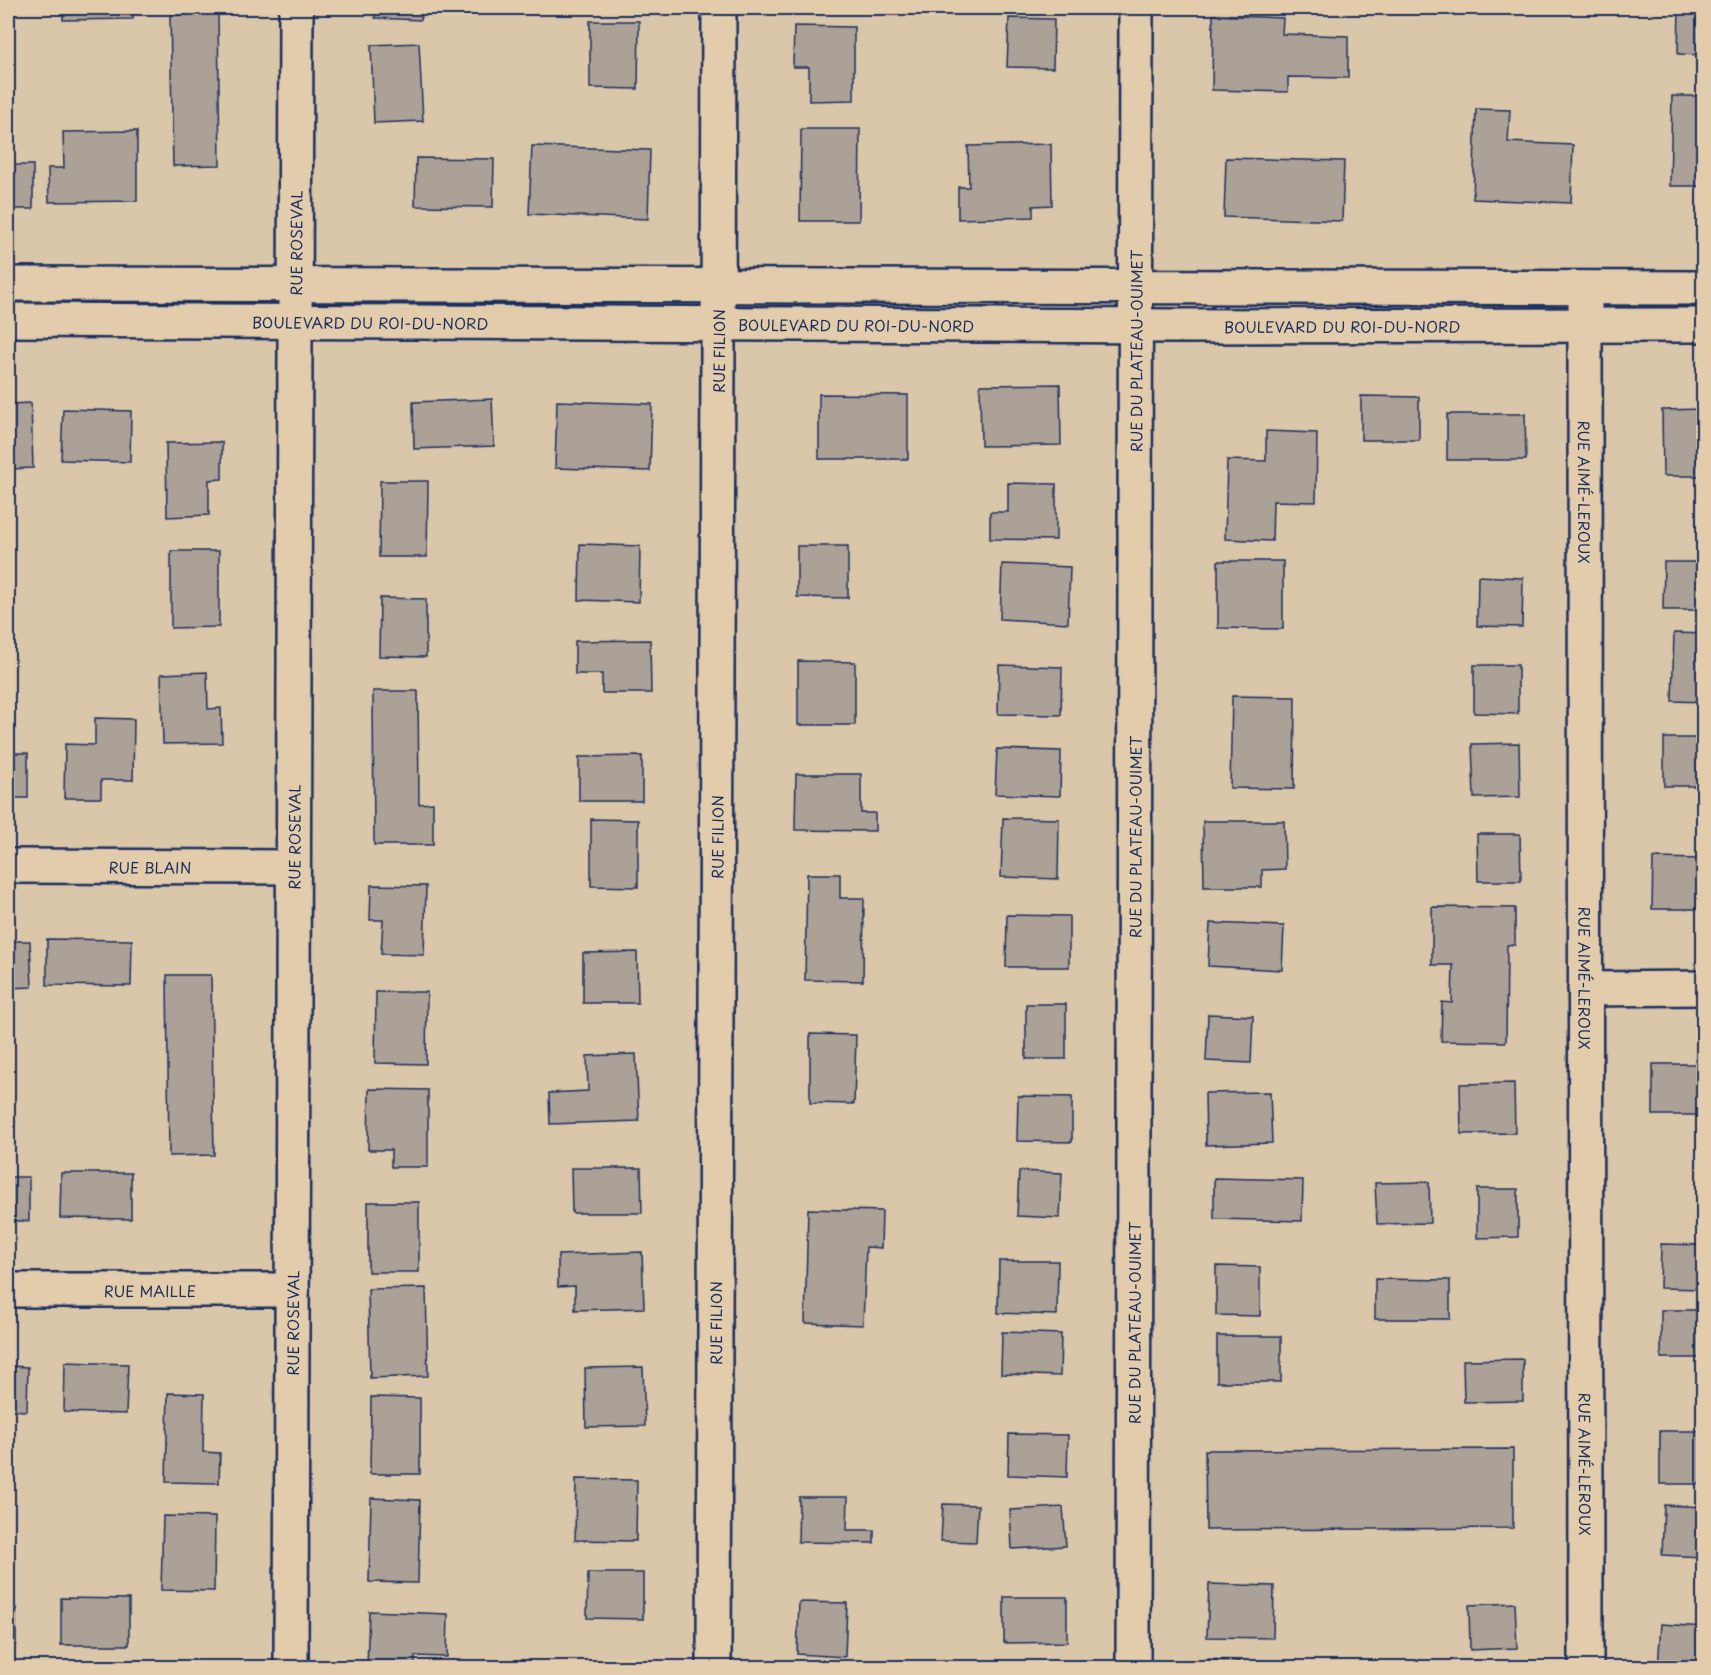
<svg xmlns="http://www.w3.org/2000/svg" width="1711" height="1675" font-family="'Playpen Sans',sans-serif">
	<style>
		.building { fill: #aba196; stroke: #1b2f5e; stroke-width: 1.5 }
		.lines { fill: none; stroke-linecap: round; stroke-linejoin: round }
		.minor-casing { stroke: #1b2f5e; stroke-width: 38 }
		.minor { stroke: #e2ccab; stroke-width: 33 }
		.labels { text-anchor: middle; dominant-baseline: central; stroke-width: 4.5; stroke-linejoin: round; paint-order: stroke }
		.street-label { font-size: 15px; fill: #1b2f5e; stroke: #e2ccab }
	</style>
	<rect width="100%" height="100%" fill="#dac6a8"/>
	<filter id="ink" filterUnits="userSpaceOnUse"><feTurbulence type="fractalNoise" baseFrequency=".0167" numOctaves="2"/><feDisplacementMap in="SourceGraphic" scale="12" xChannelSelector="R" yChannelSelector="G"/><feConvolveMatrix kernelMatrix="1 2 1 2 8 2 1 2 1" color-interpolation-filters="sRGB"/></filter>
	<g filter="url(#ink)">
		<!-- building -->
		<g class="building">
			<path d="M63 8H133V19L63 20Z"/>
			<path d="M376 8H422L421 20 375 18Z"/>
			<path d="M1679 8H1704V55L1678 54Z"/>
			<path d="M218 14 220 165 173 166 170 15Z"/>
			<path d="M1213 15 1283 18 1282 34 1348 36V78L1288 77V92L1212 90Z"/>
			<path d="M1009 18 1054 19 1053 68 1007 67Z"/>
			<path d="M590 21H639L638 89 590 88Z"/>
			<path d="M794 26 854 27V100L809 101V67H793Z"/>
			<path d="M419 43 423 121 374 123 371 45Z"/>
			<path d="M1672 96H1704V186H1670Z"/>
			<path d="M1476 109 1510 110 1508 142 1573 145 1571 203 1473 199Z"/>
			<path d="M801 129H860L859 221H800Z"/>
			<path d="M137 131V201L49 202 48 168H64L63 132Z"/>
			<path d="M1051 144 1052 205 1033 206V217L958 219V187H969L968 146Z"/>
			<path d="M532 146 650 150 648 219 529 214Z"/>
			<path d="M416 158 494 159 493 207 415 206Z"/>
			<path d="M1226 158 1344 161 1342 221 1224 217Z"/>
			<rect x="8" y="165" width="25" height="44"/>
			<path d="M1060 384 1061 445 981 446 980 385Z"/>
			<path d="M819 394 908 395V459H819Z"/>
			<path d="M1361 396 1419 397V440H1361Z"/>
			<path d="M492 399 494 446 414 449 413 402Z"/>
			<path d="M557 401 652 404 650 471 555 468Z"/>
			<path d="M31 403 33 468 11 469 10 450H8V404Z"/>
			<path d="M63 409 131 411 130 462 61 460Z"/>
			<path d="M1704 409V476H1663L1662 410Z"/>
			<path d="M1447 414H1525L1526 460H1447Z"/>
			<path d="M1266 431 1317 433 1316 502 1273 501 1272 541 1225 539 1227 460 1266 461Z"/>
			<path d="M222 442V479L209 480V515L167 517 166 443Z"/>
			<path d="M380 481H428L427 557H379Z"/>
			<path d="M1008 483 1056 484V540L990 539V512H1008Z"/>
			<path d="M580 544 640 546 639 602 579 600Z"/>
			<path d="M797 546H848V598L797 597Z"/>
			<path d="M171 551H219V627L171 628Z"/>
			<path d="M1218 561H1283V629L1218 628Z"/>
			<path d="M1664 562H1704V610H1663Z"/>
			<path d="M1002 564 1070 567 1068 623 1000 619Z"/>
			<path d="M1478 576 1523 578 1522 627 1477 626Z"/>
			<path d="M380 598 426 599V657L379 656Z"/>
			<path d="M1674 633 1704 634V702L1672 701Z"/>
			<path d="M650 640 651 693H602V674H575V641Z"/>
			<path d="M798 661 855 662V725H798Z"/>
			<path d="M999 665 1062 667 1061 715 998 714Z"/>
			<path d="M1474 665H1518V714L1474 713Z"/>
			<path d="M207 672 208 709 221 708 222 743 163 744 161 674Z"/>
			<path d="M373 691H418L419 804 433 803V845H374Z"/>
			<path d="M1232 696 1295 697 1294 789 1230 788Z"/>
			<path d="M95 718 134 719 133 780H101V798H64L65 744 95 745Z"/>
			<rect x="1664" y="738" width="40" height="48"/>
			<path d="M1519 743 1520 797 1474 798 1472 744Z"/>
			<path d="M997 749 1061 751 1060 796 995 794Z"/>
			<rect x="8" y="753" width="20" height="45"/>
			<path d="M642 756V801H579V757Z"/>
			<path d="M796 774H861V813H875V831L795 830Z"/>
			<path d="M1003 818 1059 819 1058 879 1001 877Z"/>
			<path d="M591 819 638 820V887L591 886Z"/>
			<path d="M1203 821H1284L1285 869 1262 870V887H1204Z"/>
			<path d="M1477 834H1520L1521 881H1478Z"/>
			<path d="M1653 858 1704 859V909H1652Z"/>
			<path d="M807 874H840V898H864L863 981 805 980Z"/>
			<path d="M371 885 426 886 424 955 381 954 383 920H370Z"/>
			<path d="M1432 907 1515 908V945H1507L1506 1042 1441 1041 1442 1002 1452 1003 1453 965H1432Z"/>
			<path d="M1007 915 1069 916V967H1006Z"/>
			<path d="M1210 923 1284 926 1282 970 1208 966Z"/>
			<path d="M47 939 132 940 131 986 47 985Z"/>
			<path d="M8 941H30L32 987 8 988Z"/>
			<path d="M637 952 638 1003H583V953Z"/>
			<path d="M167 975H211L214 1155 169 1156Z"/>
			<path d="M376 992H427L426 1064 375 1063Z"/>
			<rect x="1026" y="1004" width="40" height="55"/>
			<path d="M1208 1014 1253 1016 1251 1063 1206 1061Z"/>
			<path d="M810 1034 856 1035 854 1104 810 1103Z"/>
			<path d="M636 1054 639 1121 550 1124 549 1093 588 1091 587 1056Z"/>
			<rect x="1653" y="1064" width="51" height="51"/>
			<path d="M1514 1083 1515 1133 1461 1134 1460 1084Z"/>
			<path d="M369 1089 428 1090V1167H391V1150H368Z"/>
			<path d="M1270 1092 1272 1143 1206 1145 1205 1093Z"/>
			<path d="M1018 1096 1072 1097V1142L1017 1141Z"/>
			<path d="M571 1168H641L642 1213H572Z"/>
			<path d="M1019 1171 1062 1173 1060 1218 1017 1216Z"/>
			<path d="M61 1173H131V1219L60 1218Z"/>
			<rect x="8" y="1177" width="21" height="44"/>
			<path d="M1214 1178 1303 1180 1302 1221 1214 1219Z"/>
			<path d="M1429 1182 1430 1223 1377 1224 1375 1183Z"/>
			<path d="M1477 1189H1518V1237L1477 1238Z"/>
			<rect x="368" y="1202" width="51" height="70"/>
			<path d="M808 1209 882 1211 881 1248 866 1247 863 1325 805 1323Z"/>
			<path d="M1661 1244 1704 1245V1289L1660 1288Z"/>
			<path d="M642 1252 644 1308 575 1310V1286L558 1287V1255Z"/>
			<path d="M999 1261H1058L1057 1315 998 1313Z"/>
			<path d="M1216 1266 1260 1267V1316L1216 1315Z"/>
			<path d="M1375 1279 1450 1280V1319H1375Z"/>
			<path d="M426 1288 428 1376 370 1378 368 1289Z"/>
			<rect x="1661" y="1310" width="43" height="48"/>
			<path d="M1002 1332 1061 1334 1060 1376 1001 1374Z"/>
			<rect x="1217" y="1336" width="64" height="46"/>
			<path d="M1523 1359V1401L1464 1402 1463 1360Z"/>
			<path d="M65 1362 128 1364 126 1414 64 1412Z"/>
			<path d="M8 1366 28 1367 27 1411 8 1410Z"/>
			<path d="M643 1367 645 1426 586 1427 585 1368Z"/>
			<path d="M168 1393 204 1394 203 1452 220 1453 219 1483 166 1482Z"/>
			<path d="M371 1397 420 1398V1474H370Z"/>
			<rect x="1660" y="1431" width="44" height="53"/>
			<path d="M1009 1434 1068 1435 1067 1477 1008 1475Z"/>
			<path d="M1513 1449V1528L1206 1530 1205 1450Z"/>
			<path d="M576 1479 637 1480 636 1541 575 1540Z"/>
			<path d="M799 1497H848L847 1530H874V1543L798 1542Z"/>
			<path d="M371 1498 420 1500 418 1583 369 1582Z"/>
			<path d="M943 1504 978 1505 976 1542 941 1541Z"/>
			<path d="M1664 1505 1704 1507V1557L1662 1555Z"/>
			<path d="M1063 1507 1066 1546 1012 1549 1010 1510Z"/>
			<path d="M163 1516 215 1517 214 1591 161 1590Z"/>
			<path d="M588 1573H643V1619L587 1618Z"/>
			<path d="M1209 1584 1274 1586 1273 1638 1207 1637Z"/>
			<path d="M1004 1597H1067V1642L1004 1643Z"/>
			<path d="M61 1598 129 1599V1645H61Z"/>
			<path d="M799 1602 847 1603 845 1657 797 1654Z"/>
			<path d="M1515 1603 1517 1648 1470 1650 1469 1605Z"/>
			<rect x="8" y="1608" width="8" height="36"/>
			<path d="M369 1611 448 1614 447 1657 415 1656V1668H367Z"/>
			<path d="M1661 1624 1704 1627V1668H1658Z"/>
			<path d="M1205 1659 1239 1661 1238 1668H1205Z"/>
			<path d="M648 1664V1668H565V1665Z"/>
		</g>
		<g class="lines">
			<defs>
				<g id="minor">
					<path d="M8 284 1704 288"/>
					<path id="s1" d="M1585 302 1586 1668"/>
					<path id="s2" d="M8 320 1179 326 1704 325"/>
					<path id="s3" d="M8 866 292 867"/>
					<path d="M1585 989 1704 988"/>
					<path id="s4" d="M8 1290H292"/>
					<path id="s5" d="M291 1668 296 8"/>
					<path id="s6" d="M714 1668 719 8"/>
					<path id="s7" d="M1133 1668 1136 8"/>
				</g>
			</defs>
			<!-- minor casing -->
			<use href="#minor" class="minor-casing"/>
			<!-- minor -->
			<use href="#minor" class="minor"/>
		</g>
	</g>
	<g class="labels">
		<!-- street labels -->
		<g class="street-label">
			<text stroke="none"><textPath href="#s5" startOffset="1425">RUE ROSEVAL</textPath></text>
			<text stroke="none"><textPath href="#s2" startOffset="362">BOULEVARD DU ROI-DU-NORD</textPath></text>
			<text stroke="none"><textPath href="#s2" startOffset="848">BOULEVARD DU ROI-DU-NORD</textPath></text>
			<text stroke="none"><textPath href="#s2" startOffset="1334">BOULEVARD DU ROI-DU-NORD</textPath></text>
			<text stroke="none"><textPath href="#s6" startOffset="1317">RUE FILION</textPath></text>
			<text stroke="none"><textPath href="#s7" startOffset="1317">RUE DU PLATEAU-OUIMET</textPath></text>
			<text stroke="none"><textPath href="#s1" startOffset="190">RUE AIMÉ-LEROUX</textPath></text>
			<text stroke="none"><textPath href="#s5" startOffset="831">RUE ROSEVAL</textPath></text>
			<text stroke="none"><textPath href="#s6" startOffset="831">RUE FILION</textPath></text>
			<text stroke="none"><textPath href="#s7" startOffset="831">RUE DU PLATEAU-OUIMET</textPath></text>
			<text stroke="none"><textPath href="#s3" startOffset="142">RUE BLAIN</textPath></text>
			<text stroke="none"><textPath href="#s1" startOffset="676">RUE AIMÉ-LEROUX</textPath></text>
			<text stroke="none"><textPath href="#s4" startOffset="142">RUE MAILLE</textPath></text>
			<text stroke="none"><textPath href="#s5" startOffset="345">RUE ROSEVAL</textPath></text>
			<text stroke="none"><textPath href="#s6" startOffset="345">RUE FILION</textPath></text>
			<text stroke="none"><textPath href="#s7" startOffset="345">RUE DU PLATEAU-OUIMET</textPath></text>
			<text stroke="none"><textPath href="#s1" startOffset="1162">RUE AIMÉ-LEROUX</textPath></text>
		</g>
	</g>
	<!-- margin -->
	<rect width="1711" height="1675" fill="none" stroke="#e2ccab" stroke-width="30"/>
	<rect x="15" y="15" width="1681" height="1645" fill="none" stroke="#1b2f5e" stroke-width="2" filter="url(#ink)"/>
</svg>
